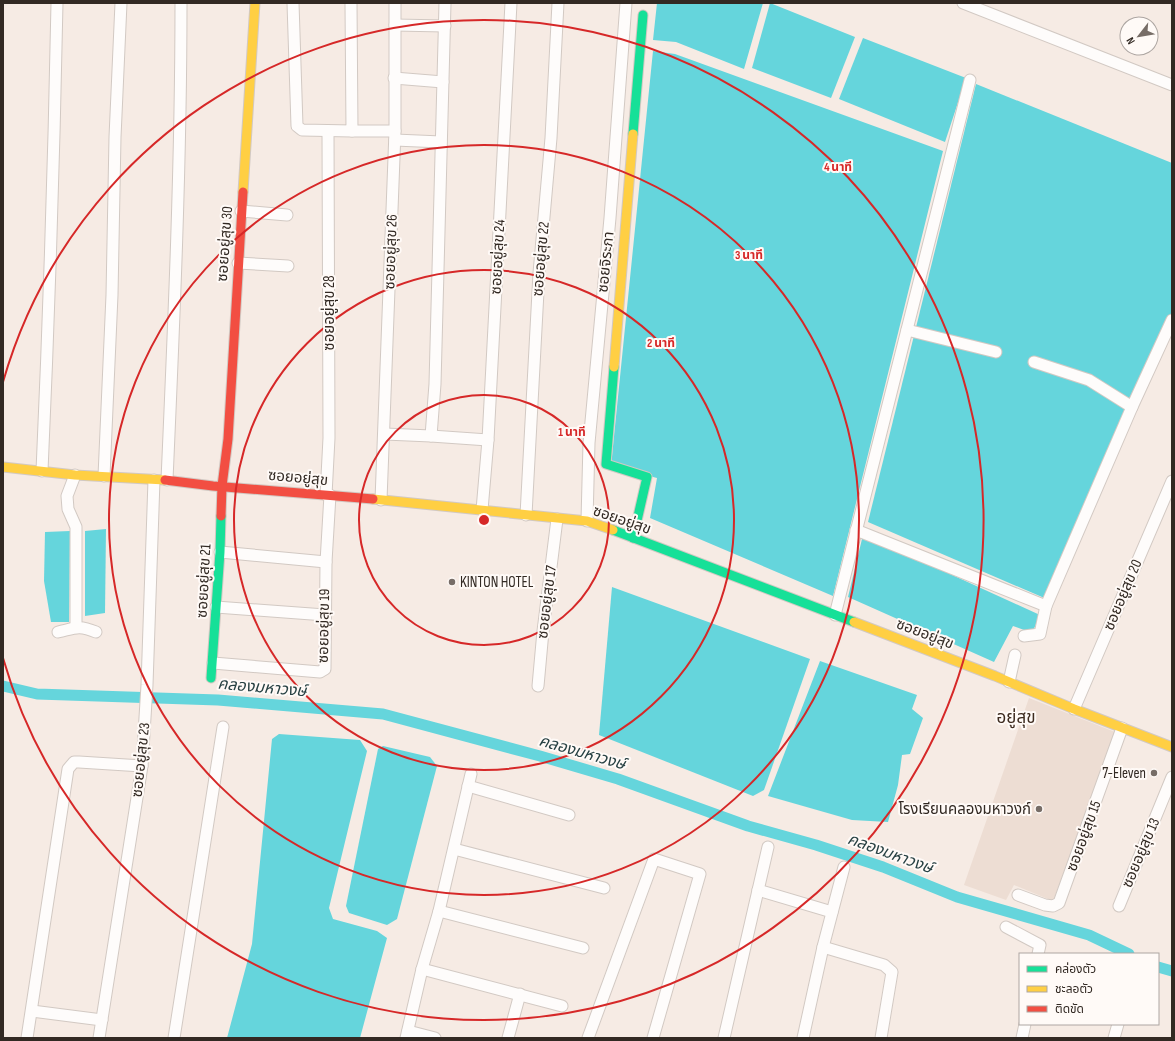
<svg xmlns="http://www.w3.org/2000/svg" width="1175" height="1041" font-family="'Sofia Sans Condensed','Noto Sans Thai',sans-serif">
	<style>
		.education { fill: #edddd3 }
		.water { fill: #65d5dc }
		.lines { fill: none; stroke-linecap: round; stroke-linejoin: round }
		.canal { stroke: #65d5dc; stroke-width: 11 }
		.street-casing { stroke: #d2c9c3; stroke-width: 13 }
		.fast-casing { stroke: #d2c9c3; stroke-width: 11 }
		.slow-casing { stroke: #d2c9c3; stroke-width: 11 }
		.jam-casing { stroke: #d2c9c3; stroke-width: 11 }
		.street { stroke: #fefcfb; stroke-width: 11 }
		.fast { stroke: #16e098; stroke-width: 9 }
		.slow { stroke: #ffcf43; stroke-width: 9 }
		.jam { stroke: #f24e42; stroke-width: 9 }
		.ring { fill: none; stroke: #d62828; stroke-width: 2 }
		.poi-dot { fill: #776d67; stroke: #fffaf7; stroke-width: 1.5 }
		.labels { text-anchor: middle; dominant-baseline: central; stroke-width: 4; stroke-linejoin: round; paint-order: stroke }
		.street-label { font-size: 15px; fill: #322923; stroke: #fffaf7 }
		.poi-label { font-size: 15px; fill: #322923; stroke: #fffaf7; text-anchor: end }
		.water-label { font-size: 16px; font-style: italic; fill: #284143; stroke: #fffaf7 }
		.quarter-label { font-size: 17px; fill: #3d2b1f; stroke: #fffaf7 }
		.centre { fill: #d62828; stroke: #fffaf7; stroke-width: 2 }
		.ring-label { font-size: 12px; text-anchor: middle; font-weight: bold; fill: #d62828; stroke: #fffaf7; stroke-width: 4; stroke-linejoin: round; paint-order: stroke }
	</style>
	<rect width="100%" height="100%" fill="#f6ebe4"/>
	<!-- education -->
	<path class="education" d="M1029 698 1115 732 1053 901 1014 885 1006 900 964 885Z"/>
	<!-- water -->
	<g class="water">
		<path d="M657 3H763L744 69 676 42 653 40Z"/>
		<path d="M770 3 855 37 831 98 752 68Z"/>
		<path d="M863 38 966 78 945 142 839 99Z"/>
		<path d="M653 51 675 54 943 151 833 596 650 518 657 478 611 466Z"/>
		<path d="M976 84 1172 163V316L1049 600 868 522Z"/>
		<path d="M106 529 105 613 85 616V531Z"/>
		<path d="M70 531 69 622H51L44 581 45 532Z"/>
		<path d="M869 537 1040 615 1032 633 1013 626 994 662 848 597 862 539Z"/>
		<path d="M612 587 810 659 764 790 753 796 599 735Z"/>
		<path d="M820 661 917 695 912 709 923 718 910 754 902 755 898 785 888 822 852 820 768 796Z"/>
		<path d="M279 734 360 740 367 751 329 908 333 919 377 931 387 938 360 1038H227L252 944 272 739Z"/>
		<path d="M383 746 430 757 437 766 397 919 387 925 349 913 346 906 378 749Z"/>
	</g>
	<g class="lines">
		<!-- canal -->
		<g class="canal">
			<path d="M3 686 37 694 218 700 383 714 540 756 618 779 748 826 816 845 883 867 957 897 1089 935 1129 954"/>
			<path d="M1158 967 1172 971"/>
		</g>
		<defs>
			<g id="street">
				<path d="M293 3 297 126 302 130 352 131 351 3"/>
				<path d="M963 3 1172 85"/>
				<path d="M395 25 445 26"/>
				<path d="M394 78 443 82"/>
				<path d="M352 131H395"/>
				<path d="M395 140 441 142"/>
				<path d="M241 211 287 215"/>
				<path d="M238 263 288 266"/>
				<path d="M907 330 996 352"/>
				<path d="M1034 362 1089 380 1132 407"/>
				<path d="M385 434 431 436 435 384 445 3"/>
				<path d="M431 436 488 440"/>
				<path d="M42 471C49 315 54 159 57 3"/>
				<path d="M75 475 67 496 68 509 76 527V627"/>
				<path d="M104 476 112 295 115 137 121 3"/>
				<path d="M167 480C174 321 181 162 181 3"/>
				<path d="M326 495 329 438 328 131"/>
				<path d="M381 500 395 131V3"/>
				<path d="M482 510 488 440 511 3"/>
				<path d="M526 515 539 273 551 138 558 3"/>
				<path d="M587 521 589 443 610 218 626 3"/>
				<path d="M856 530 1046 606 1132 407 1172 320"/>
				<path d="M220 552 326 562"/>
				<path d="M216 607 325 615"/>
				<path d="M835 615 970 80"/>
				<path d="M58 632C76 628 78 625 96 632"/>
				<path d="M1024 636 1040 634 1046 606"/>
				<path d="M213 663 320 672 325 669 326 562 330 495"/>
				<path d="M1009 682 1015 655"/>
				<path d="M538 686 543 631 557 519"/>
				<path d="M1074 709 1172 481"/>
				<path d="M468 786 569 815"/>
				<path d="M454 849 604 888"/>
				<path d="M758 890 832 912"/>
				<path d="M1018 895 1045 905 1053 906 1059 903 1122 728"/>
				<path d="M1119 906 1172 777"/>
				<path d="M439 911 583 948"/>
				<path d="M1006 927 1040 945 1038 954"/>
				<path d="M823 947 884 965 892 972 881 1038"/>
				<path d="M422 969 562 1006"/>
				<path d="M32 1011 102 1020"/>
				<path d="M408 1031 435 1038"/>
				<path d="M27 1038 68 769 74 762H79L142 766"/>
				<path d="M99 1038 142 766 147 685 154 480"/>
				<path d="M174 1038 223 727"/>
				<path d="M406 1038 422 969 439 911 471 774"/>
				<path d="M508 1038 520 994"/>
				<path d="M588 1038 654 859 700 874 653 1038"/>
				<path d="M724 1038 768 847"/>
				<path d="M803 1038 823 947 844 867"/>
				<path d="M1022 1038 1025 1024"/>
				<path d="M1114 1038 1118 1024"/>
			</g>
			<g id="fast">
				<path d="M633 134 643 15"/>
				<path d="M614 367 606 464 647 477 633 538"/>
				<path d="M613 530 854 622"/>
				<path d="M211 678 220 552 221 516"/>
			</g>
			<g id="slow">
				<path d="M243 192 255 3"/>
				<path d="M614 367 633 134"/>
				<path d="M3 467 75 475 165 480"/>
				<path d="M373 499 587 521 613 530"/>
				<path d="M854 622 995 676 1074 709 1172 747"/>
			</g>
			<g id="jam">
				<path d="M165 480 213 486 373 499"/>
				<path d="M221 516 222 486 228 439 243 192"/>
			</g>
		</defs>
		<!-- street casing -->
		<use href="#street" class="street-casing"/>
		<!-- fast casing -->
		<use href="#fast" class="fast-casing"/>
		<!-- slow casing -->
		<use href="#slow" class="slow-casing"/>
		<!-- jam casing -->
		<use href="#jam" class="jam-casing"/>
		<!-- street -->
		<use href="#street" class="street"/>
		<!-- fast -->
		<use href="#fast" class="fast"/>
		<!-- slow -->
		<use href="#slow" class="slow"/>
		<!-- jam -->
		<use href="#jam" class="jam"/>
	</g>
	<!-- distance rings -->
	<g class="ring">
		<circle cx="484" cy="520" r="125"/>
		<circle cx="484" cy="520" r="250"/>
		<circle cx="484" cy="520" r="375"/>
		<path d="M3 382A500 500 0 1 1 3 658"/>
	</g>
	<!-- markers -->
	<g class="poi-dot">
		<circle cx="452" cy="582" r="4"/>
		<circle cx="1154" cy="773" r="4"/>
		<circle cx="1039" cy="809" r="4"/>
	</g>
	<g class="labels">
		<!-- street labels -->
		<g class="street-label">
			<text transform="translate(225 244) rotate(-86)">ซอยอยู่สุข 30</text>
			<text transform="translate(391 252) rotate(-88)">ซอยอยู่สุข 26</text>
			<text transform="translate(498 257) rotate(-87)">ซอยอยู่สุข 24</text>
			<text transform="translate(541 259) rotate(-85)">ซอยอยู่สุข 22</text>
			<text transform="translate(606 262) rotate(-84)">ซอยจิระภา</text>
			<text transform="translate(329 313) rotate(-90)">ซอยอยู่สุข 28</text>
			<text transform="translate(298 478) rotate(5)">ซอยอยู่สุข</text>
			<text transform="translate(622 520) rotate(19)">ซอยอยู่สุข</text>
			<text transform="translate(204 581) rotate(-87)">ซอยอยู่สุข 21</text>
			<text transform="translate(1123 595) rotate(-67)">ซอยอยู่สุข 20</text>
			<text transform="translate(547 602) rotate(-83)">ซอยอยู่สุข 17</text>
			<text transform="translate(324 626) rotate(-89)">ซอยอยู่สุข 19</text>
			<text transform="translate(925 634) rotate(21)">ซอยอยู่สุข</text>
			<text transform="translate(141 760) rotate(-84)">ซอยอยู่สุข 23</text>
			<text transform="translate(1084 836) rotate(-70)">ซอยอยู่สุข 15</text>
			<text transform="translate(1141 853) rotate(-67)">ซอยอยู่สุข 13</text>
		</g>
		<!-- poi labels -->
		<g class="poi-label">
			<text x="460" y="582" text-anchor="start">KINTON HOTEL</text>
			<text x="1146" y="773">7-Eleven</text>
			<text x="1031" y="809">โรงเรียนคลองมหาวงก์</text>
		</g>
		<!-- water labels -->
		<g class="water-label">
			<text transform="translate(262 688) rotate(5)">คลองมหาวงษ์</text>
			<text transform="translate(582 753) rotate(16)">คลองมหาวงษ์</text>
			<text transform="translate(890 854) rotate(20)">คลองมหาวงษ์</text>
		</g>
		<!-- quarter labels -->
		<g class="quarter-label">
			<text x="1016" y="718">อยู่สุข</text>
		</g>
	</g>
	<circle cx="484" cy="520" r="6" class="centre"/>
	<g class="ring-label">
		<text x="838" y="171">4 นาที</text>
		<text x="749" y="259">3 นาที</text>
		<text x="661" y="347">2 นาที</text>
		<text x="572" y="436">1 นาที</text>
	</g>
	<!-- border -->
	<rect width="1175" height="1041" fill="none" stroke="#322923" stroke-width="8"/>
	<!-- legend -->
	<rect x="1019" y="953" width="140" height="72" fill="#fffaf7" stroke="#ada6a2"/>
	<rect x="1027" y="966" width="20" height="6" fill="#16e098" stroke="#ada6a2"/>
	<text x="1055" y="973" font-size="12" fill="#322923">คล่องตัว</text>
	<rect x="1027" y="986" width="20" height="6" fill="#ffcf43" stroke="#ada6a2"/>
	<text x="1055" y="993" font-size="12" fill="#322923">ชะลอตัว</text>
	<rect x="1027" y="1006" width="20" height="6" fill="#f24e42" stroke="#ada6a2"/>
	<text x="1055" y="1013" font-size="12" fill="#322923">ติดขัด</text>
	<!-- north arrow -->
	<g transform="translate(1139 36) rotate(239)"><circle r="19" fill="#fffaf7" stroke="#ada6a2"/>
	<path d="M0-3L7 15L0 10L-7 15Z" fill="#776d67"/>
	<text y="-6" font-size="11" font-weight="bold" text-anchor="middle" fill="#322923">N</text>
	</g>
</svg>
